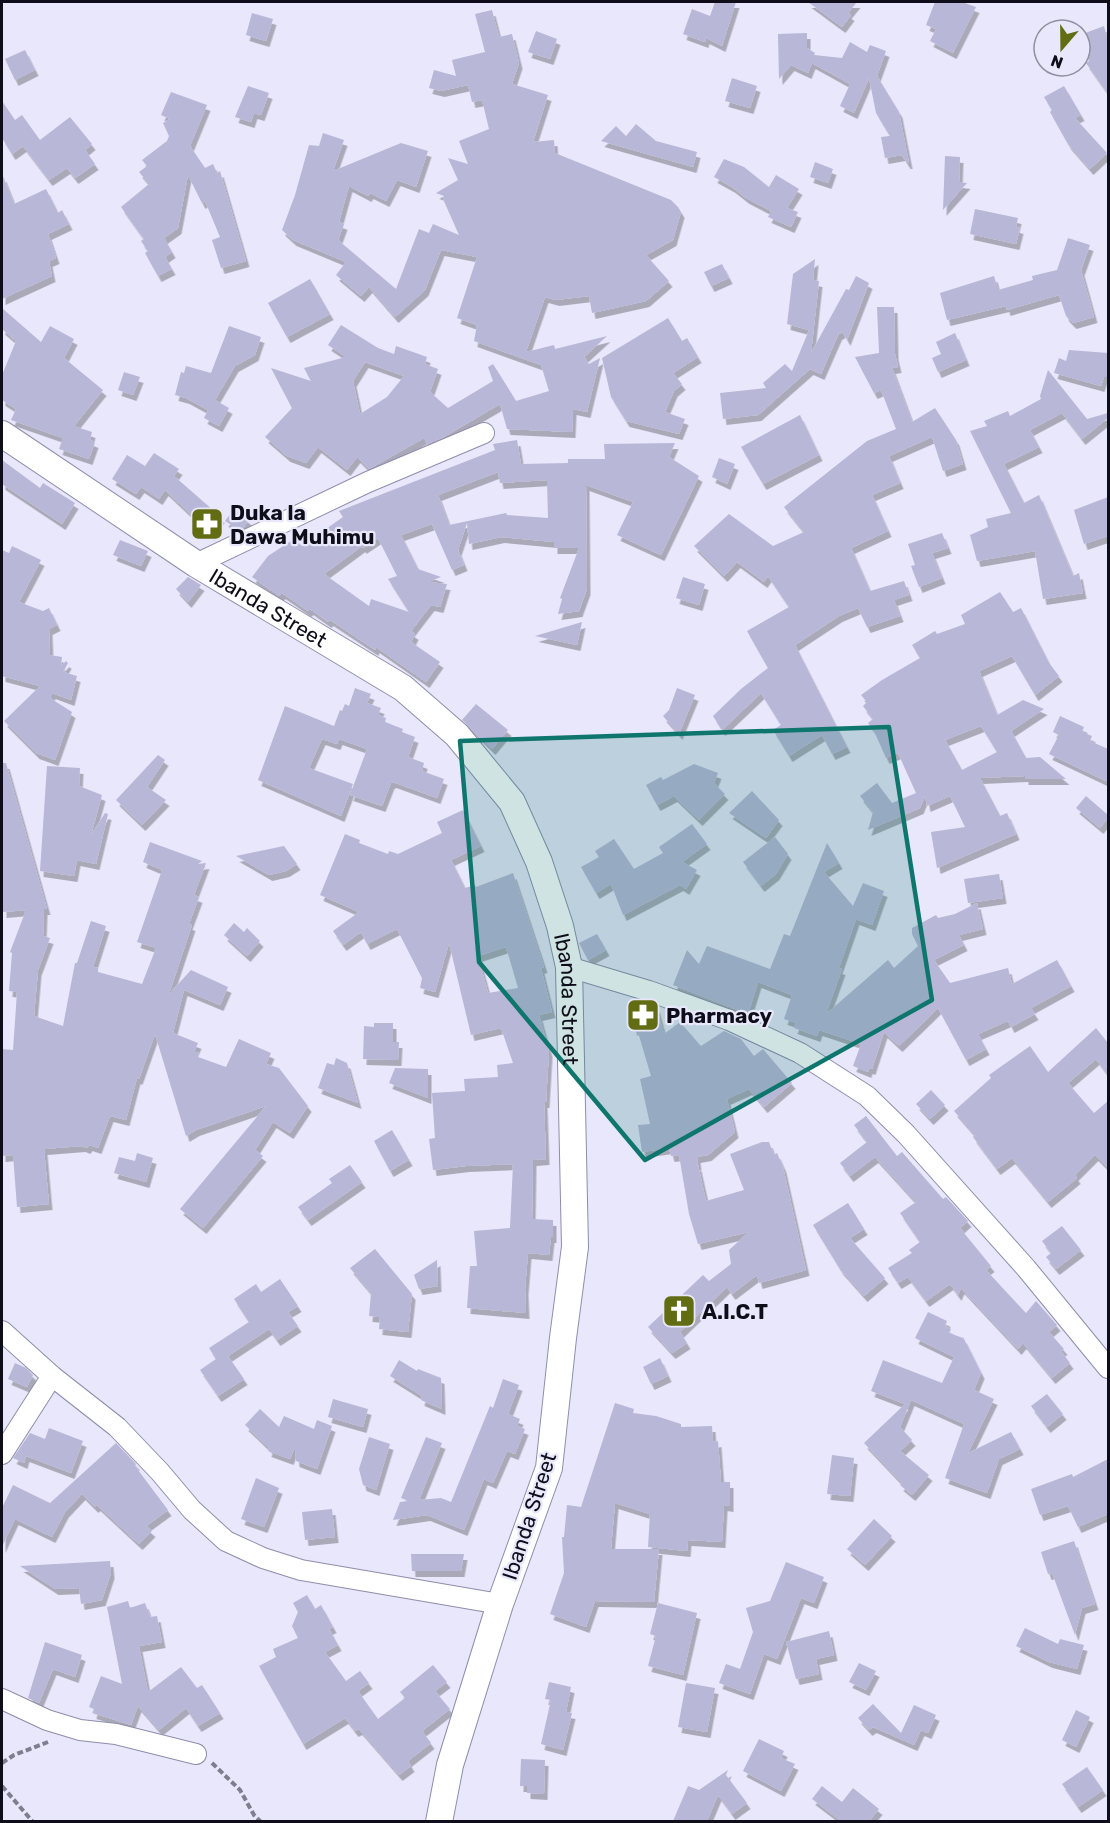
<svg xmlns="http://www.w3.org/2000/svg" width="1110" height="1823" font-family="Rubik,sans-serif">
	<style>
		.building { fill: #b8b7d7; fill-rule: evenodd; filter: url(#shadow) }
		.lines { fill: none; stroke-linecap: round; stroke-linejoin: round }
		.minor-casing { stroke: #8f8dac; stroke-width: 22 }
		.tertiary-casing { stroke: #8f8dac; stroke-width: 28 }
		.path { stroke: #7f7e8e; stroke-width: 4; stroke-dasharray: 6 3; stroke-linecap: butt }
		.minor { stroke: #fff; stroke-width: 20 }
		.tertiary { stroke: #fff; stroke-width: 26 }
		.marked { fill: #0f766e; fill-opacity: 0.2; stroke: #0f766e; stroke-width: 4.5; stroke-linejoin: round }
		.labels { text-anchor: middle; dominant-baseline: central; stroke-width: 4.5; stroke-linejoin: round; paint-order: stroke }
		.poi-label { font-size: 21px; font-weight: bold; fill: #0e0d19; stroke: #e8e7fb; text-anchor: start }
		.street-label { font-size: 21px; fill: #0e0d19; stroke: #e8e7fb }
	</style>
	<defs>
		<filter id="shadow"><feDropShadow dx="3.5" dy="6" stdDeviation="0" flood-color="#0004"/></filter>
	</defs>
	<rect width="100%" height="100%" fill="#e8e7fb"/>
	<!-- building -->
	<g class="building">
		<path d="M715 2H736L722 46 706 38 705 42 683 34 692 9 710 16Z"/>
		<path d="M808 2H857L848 13 851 15 842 27Z"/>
		<path d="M935 2H962L976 7 953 53 930 41 936 29 926 25Z"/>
		<path d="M492 10 499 37 512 34 519 63 512 84 548 95 533 142 554 140 555 153 671 200 678 207 681 212 673 240 646 255 669 281 646 301 592 313 589 296 556 300 545 297 526 352 554 345 555 349 607 336 584 357 589 364 600 358 587 412 573 409 572 432 507 429 500 404 442 438 427 444 424 438 369 469 357 457 347 470 318 447 306 463 287 456 265 437 292 408 271 368 311 381 304 368 346 357 328 345 341 325 378 348 394 354 396 346 427 357 425 364 438 369 430 392 448 408 493 381 488 367 493 364 516 401 549 391 541 365 474 341 477 325 457 318 477 257 441 250 425 290 395 317 369 287 361 296 336 275 346 262 293 240 282 230 295 195 309 145 319 146 323 133 344 140 333 171 401 143 428 151 416 187 397 180 386 201 370 193 368 196 349 186 339 222 344 224 338 240 396 289 419 229 429 233 433 224 459 235 443 199 444 196 436 193 458 180 448 158 468 164 459 141 489 129 482 100 472 102 468 85 441 91 429 88 434 70 456 76 452 60 485 52 475 14ZM365 362 404 376 387 397 360 414 353 381Z"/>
		<path d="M252 13 273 19 266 41 246 35Z"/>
		<path d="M1104 26 1108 41V94L1086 63 1089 61 1080 40V35Z"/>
		<path d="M536 31 557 39 550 59 528 52Z"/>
		<path d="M807 33V48L815 53 814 55 842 58 850 42 867 52 870 45 886 51 877 76 899 112 909 163H907L902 155 885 158 881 137 890 136 876 113 869 78 854 113 840 106 850 84 812 63 808 73 791 65 779 79 778 34Z"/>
		<path d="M25 50 35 70 15 80 5 59Z"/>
		<path d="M732 78 757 86 750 108 725 101Z"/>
		<path d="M248 86 269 93 261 115 254 113 251 122 235 117Z"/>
		<path d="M1064 86 1081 115 1075 118 1107 153 1090 169 1068 144 1050 112 1052 110 1044 97Z"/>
		<path d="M171 92 207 105 190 146 205 168 213 164 217 173 220 171 246 261 221 268 212 240 220 237 205 201 202 203 188 175 178 228 164 238 172 252 165 257 172 269 158 276 145 253 148 251 141 241 144 239 121 207 149 184 139 172 147 166 142 160 167 141 169 136 163 123 170 119 161 115Z"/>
		<path d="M2 101 15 120 22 115 40 140 70 117 92 144 85 150 95 164 75 178 67 168 49 180 23 146 12 154 2 138Z"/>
		<path d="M636 124 656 141 697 152 693 167 601 141 616 126 626 136Z"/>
		<path d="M945 156 960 157 959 182 967 183 943 210Z"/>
		<path d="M724 159 744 167 769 187 776 175 799 189 787 208 798 212 791 227 768 217 771 211 746 198 732 187 714 177Z"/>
		<path d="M815 162 833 169 828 183 810 177Z"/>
		<path d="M2 176H3L14 204 46 189 58 213 62 210 69 224 48 234 56 258 49 261 52 276 2 299Z"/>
		<path d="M975 209 1018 218 1016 227 1020 228 1016 244 970 234Z"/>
		<path d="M1068 238 1090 245 1081 270 1094 317 1073 323 1066 316 1059 295 1007 310 1006 306 947 320 940 293 994 276 998 290 1033 280 1032 276 1057 270Z"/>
		<path d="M815 259 813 280 819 281 811 353 846 289 849 290 856 276 869 283 847 340 842 331 840 334 839 333 821 374 810 369 758 415 723 419 720 393 766 388 763 383 785 364 792 371 809 330 787 324 793 274Z"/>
		<path d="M722 264 729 278 711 286 704 272Z"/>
		<path d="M310 279 330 314 287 337 268 303Z"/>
		<path d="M877 307H894L895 354 898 367 892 368 912 422 935 408 956 440 963 464 943 471 932 437 889 456 900 483 872 495 888 531 851 548 870 591 904 581 909 595 894 600 900 616 867 627 858 608 839 616 795 645 847 747 832 754 822 735 789 756 773 730 781 725 761 693 722 730 713 716 741 689 768 668 747 631 789 607 768 576 764 582 737 562 724 576 694 546 729 514 773 546 804 532 784 507 867 441 896 429 881 390 874 393 855 357 879 353Z"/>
		<path d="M2 308 41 342 50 326 74 339 64 358 103 390 74 426 92 432 90 440 95 442 89 459 59 449 63 438 11 420 16 409 2 400V375L16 341 2 329Z"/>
		<path d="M668 318 682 341 687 338 698 357 673 373 682 384 674 391 665 412 685 419 679 434 626 421 611 397 602 358Z"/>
		<path d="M229 326 261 337 255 355 235 366 215 400 229 408 219 426 204 418 208 410 186 398 175 395 181 372 184 373 186 366 211 373Z"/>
		<path d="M955 333 966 360 938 372 932 358 941 354 936 342Z"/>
		<path d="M1069 350 1108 353V377H1104L1101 386 1054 373 1059 358 1066 361Z"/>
		<path d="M1048 370 1087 419 1108 413V418L1082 439 1062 413 1030 430 1039 447 1004 464 1024 503 1039 495 1073 576 1079 573 1083 593 1043 599 1035 551 977 561 970 535 988 527 986 519 1011 513 970 431 987 426 984 421 1008 411 1010 416 1041 399 1040 396Z"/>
		<path d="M124 372 140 377 133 395 118 390Z"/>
		<path d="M800 415 819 455 763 484 741 447Z"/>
		<path d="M517 440 521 464 568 463V459H605L604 444 675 443 669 457 699 476 661 555 617 535 633 502 586 485 587 589 579 611 558 614 562 599 560 598 579 548H554V542L501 537 469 544 467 523 458 550 464 565 452 570 432 524 401 535 418 569 441 577 428 582 447 584 440 607 431 605 411 631 415 634 411 642 440 662 426 682 376 647 375 650 330 620 328 622 310 609 308 611 282 593 279 596 252 577 268 556 294 539 302 546 343 517 339 511 495 450 493 444ZM498 472 500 483 547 480 548 518 507 515 506 513 449 525 438 495ZM378 538 397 576 388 579 409 612 371 599 369 606 324 574 362 546 363 548Z"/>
		<path d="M154 453 179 469 174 476 221 517 211 535 196 526 199 522 165 490 159 499 141 487 136 494 112 479 127 455 145 466Z"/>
		<path d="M719 458 735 464 727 484 712 477Z"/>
		<path d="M2 460 40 488 43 483 75 503 62 524 2 484Z"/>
		<path d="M1108 497V536L1084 544 1074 510Z"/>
		<path d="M234 509 249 520 243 528 239 530 225 521Z"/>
		<path d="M942 533 948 548 932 553 942 578 919 587 911 566 915 565 908 544Z"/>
		<path d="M120 540 148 551 141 566 113 555Z"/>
		<path d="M12 546 41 560 19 602 43 611 49 608 57 625 49 629 50 655 62 657 61 666 66 661 68 663 63 672 77 676 71 700 52 693 50 698 72 712 55 760 36 753 4 721 40 686 2 676V550L9 553Z"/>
		<path d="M188 577 201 585 188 602 176 589Z"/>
		<path d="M683 577 705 584 699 605 676 598Z"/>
		<path d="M1000 592 1013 612 1021 608 1049 663 1059 676 1035 695 1012 656 979 671 997 715 1023 700 1044 709 1011 731 1026 758 1040 757 1066 779H1025V776L980 778 1000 816 1007 813 1016 834 937 868 931 832 965 827 950 796 927 806 925 796 920 808 868 830 873 812 860 796 877 783 892 803 916 793 898 753 886 758 874 731 868 723 873 719 863 706 867 702 861 695 882 680 920 658 912 645 935 631 937 634 965 624 961 615ZM981 726 997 752 962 770 945 740Z"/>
		<path d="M582 622 577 645 535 636Z"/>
		<path d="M355 688 371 694 367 703 381 708 378 715 386 718 385 722 403 729 402 732 415 737 408 757 424 763 422 771 444 779 437 798 393 782 391 783 382 806 350 795 367 749 339 739 337 744 322 739 309 768 353 784 341 816 258 780 285 706 334 726 340 710 342 711 345 704 349 706Z"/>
		<path d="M677 688 695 695 679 734 663 716 669 710Z"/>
		<path d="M476 704 508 730 492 749 462 720Z"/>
		<path d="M1060 716 1084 727 1082 732 1092 736 1090 741 1108 749V782L1049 754 1059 735 1053 732Z"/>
		<path d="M158 755 165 760 147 787 166 800 142 825 116 800Z"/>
		<path d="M2 763H6L47 909H44L43 936 50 938 38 970 34 1016 63 1026 75 963H77L91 921 106 926 93 967 98 968V972L142 984 156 948 137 942 162 870 143 862 150 842 202 861 198 864 206 863 194 895 199 897 189 924 192 925 169 994 191 970 228 987 220 1005 184 990 173 1033 198 1043 194 1052 199 1053 198 1057 226 1067 239 1039 271 1053 266 1064 279 1068 308 1106 290 1133 273 1122 255 1150 263 1156 203 1228 180 1209 266 1106 196 1130 186 1136 155 1034 139 1079 137 1078 126 1120 110 1116 98 1148 89 1145 87 1148 82 1146 44 1149 49 1204 17 1207 13 1155 2 1156V1049L13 1050 17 992 9 991 12 953 10 952 26 910 3 912Z"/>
		<path d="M694 764 718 773 714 783 725 794 699 820 674 796 657 805 646 785 661 777 663 780Z"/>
		<path d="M47 766 80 768 79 786 102 795 91 835 105 813 108 814 96 864 77 860 74 876 40 871Z"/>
		<path d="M752 791 779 820 766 838 729 813Z"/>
		<path d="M1086 796 1108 815V818L1100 828 1076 808Z"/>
		<path d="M463 810 481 846 451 860 465 888 475 885 476 887 513 873 544 967 541 968 552 1012 539 1015 549 1051 546 1102H544L546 1159 533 1160 532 1219 553 1220V1237H551L549 1255 528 1253 525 1289 526 1313 467 1308 470 1266H477L474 1231 510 1228 513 1164 466 1166 433 1170 429 1139 435 1138 432 1093 465 1091 464 1079 498 1077 497 1065 513 1063 501 1028 471 1035 449 943 435 992 420 988 422 978 397 929 367 944 361 932 343 945 333 931 359 912 320 895 345 834 360 840 359 843 388 854 389 851 398 854 442 833 437 822ZM506 947 518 988 488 993 478 956Z"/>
		<path d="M692 824 707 844 682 862 697 870 686 889 680 885 623 915 611 884 596 893 581 867 599 857 595 851 614 839 634 869 663 853 659 847Z"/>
		<path d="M775 837 788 854 776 874 761 886 743 862Z"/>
		<path d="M827 843 839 863 824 872 853 906 863 883 884 891 872 925 856 919 839 968 842 969 826 1014 888 960 894 968 918 946 912 934V928L936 915 938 918 955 914 977 903 983 929 959 935 964 945 934 960 950 983 1008 968 1012 984 1057 960 1071 986 1031 1008 1035 1014 1011 1027 1008 1021 978 1034 986 1049 966 1060 938 1008 899 1046 884 1032 872 1069 869 1068 868 1072 853 1066 861 1044 819 1030 817 1036 794 1028 796 1023 784 1019 792 995 758 982 748 1014 673 985 687 950 699 964 707 946 770 969 784 934 790 936Z"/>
		<path d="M284 846 297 864 286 871 269 875 236 856Z"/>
		<path d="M999 874 1003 898 968 903 964 879Z"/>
		<path d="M234 923 244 932 247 928 260 941 247 956 224 935Z"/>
		<path d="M597 934 606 950 588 960 579 943Z"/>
		<path d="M654 1006H656L664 1034 680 1022 701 1046 724 1031 741 1039 754 1056 763 1049 792 1083 764 1107 749 1089 727 1099 735 1132 708 1155 697 1157 698 1164 695 1166 698 1165 706 1201 744 1190 730 1154 762 1142H769L774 1155 777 1153 783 1167 806 1270 759 1283 757 1275 732 1294 727 1287 680 1332 687 1343 672 1353 648 1327 703 1275 709 1281 731 1264 729 1250 749 1232 698 1244 689 1214 679 1155 671 1156 669 1148 642 1152 638 1125 650 1124 640 1079 651 1076 637 1029 634 1030 629 1012Z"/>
		<path d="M374 1023H393V1042H399L398 1060 363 1059 364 1026 374 1027Z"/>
		<path d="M1096 1028 1108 1043V1075L1096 1059 1068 1083 1094 1113 1108 1101V1168L1095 1155 1075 1175 1077 1178 1048 1202 1012 1158 997 1169 973 1137 975 1135 954 1111 991 1078 989 1075 1030 1046 1048 1072Z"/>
		<path d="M336 1058 347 1063 358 1103 318 1088 327 1063 334 1065Z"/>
		<path d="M395 1068 428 1069V1098L389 1083Z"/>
		<path d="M931 1090 945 1105 930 1119 916 1104Z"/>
		<path d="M866 1116 897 1156 902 1152 943 1199 946 1197 968 1221 960 1228 991 1266 986 1270 1026 1313 1036 1301 1057 1325 1049 1332 1064 1349 1061 1351 1070 1363 1052 1378 1023 1343 1018 1349 961 1288 958 1295 950 1284 926 1301 908 1277 898 1283 888 1268 912 1253 909 1250 920 1242 900 1213 916 1202 875 1157 850 1176 840 1163 867 1142 854 1125Z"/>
		<path d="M392 1130 409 1160 390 1171 374 1141Z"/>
		<path d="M137 1153 153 1158 146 1182 114 1173 119 1157 135 1161Z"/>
		<path d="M350 1165 362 1182 308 1220 298 1207 332 1183 329 1179Z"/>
		<path d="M848 1203 864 1229 850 1238 885 1278 864 1296 840 1269 813 1225Z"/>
		<path d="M1062 1226 1081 1250 1056 1269 1046 1257 1051 1253 1042 1241Z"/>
		<path d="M375 1249 412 1294 408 1332 379 1329 380 1317 369 1316 371 1293 350 1268Z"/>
		<path d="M437 1260 438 1286 419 1289 414 1275Z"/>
		<path d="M280 1279 298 1306 288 1312 298 1326 277 1340 269 1329 228 1356 244 1379 218 1396 200 1370 216 1359 209 1348 249 1322 234 1299 256 1284 261 1292Z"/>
		<path d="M928 1312 947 1321 945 1326 951 1329 949 1333 963 1338V1337L981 1373 974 1390 994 1399 968 1453 1011 1432 1020 1449 999 1459 987 1493 945 1478 964 1424 911 1400 900 1427 912 1440 900 1451 929 1475 912 1495 900 1485 902 1483 864 1443 905 1404 871 1391 883 1360 942 1383 954 1357 915 1338Z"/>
		<path d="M660 1358 668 1376 651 1384 643 1367Z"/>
		<path d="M399 1360 417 1371 418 1369 441 1378 442 1409 421 1400 422 1396 390 1376Z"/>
		<path d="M15 1363 26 1368 33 1375 27 1387 8 1379Z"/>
		<path d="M503 1379 519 1385 508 1414 520 1419 517 1426 525 1429 515 1454 507 1451 493 1483 484 1479 464 1530 427 1515 393 1520 400 1502 409 1501 401 1498 426 1437 442 1443 419 1500 441 1498 451 1502 490 1406 493 1408Z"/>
		<path d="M1047 1394 1063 1414 1047 1427 1031 1406Z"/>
		<path d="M333 1399 368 1409 363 1427 328 1417Z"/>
		<path d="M615 1403 634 1409 633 1413 656 1416 681 1424V1427L712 1426 713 1442 718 1441 721 1482H730V1506L724 1505 722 1542 688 1540 687 1551 648 1547 650 1514 615 1503 611 1549H659L654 1602 595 1601 586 1627 550 1614 564 1573 562 1537H564L567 1505 581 1507Z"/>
		<path d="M260 1409 279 1427 284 1416 314 1429 317 1420 332 1426 317 1469 296 1461 295 1447 290 1459 268 1451 269 1448 245 1425Z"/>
		<path d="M49 1428 83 1441 71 1473 26 1456 24 1463 13 1458 30 1433 45 1439Z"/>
		<path d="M369 1437 390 1444 376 1490 363 1485 359 1469Z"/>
		<path d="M116 1443 136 1464 135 1466 168 1510 146 1526 152 1531 139 1544 97 1505 95 1507 82 1494 65 1512 52 1537 15 1519 2 1547V1508L13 1485 50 1503Z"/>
		<path d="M832 1455 854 1458 850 1496 827 1494Z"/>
		<path d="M1108 1459V1514L1078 1527 1068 1506 1040 1515 1031 1489 1072 1474 1073 1477Z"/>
		<path d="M256 1478 279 1488 264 1527 241 1519Z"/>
		<path d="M332 1509 335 1537 305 1540 302 1512Z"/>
		<path d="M874 1519 892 1536 865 1565 847 1549Z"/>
		<path d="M1074 1541 1095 1604 1082 1608 1075 1635 1052 1573 1048 1574 1041 1552Z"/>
		<path d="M411 1554H464L461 1571H412Z"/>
		<path d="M110 1561 111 1573 102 1600 81 1604 79 1588 55 1589 20 1566Z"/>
		<path d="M786 1562 824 1577 814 1603 801 1598 777 1659 764 1654 750 1694 719 1683 726 1664 740 1669 753 1632 746 1608 770 1601Z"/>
		<path d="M307 1595 315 1609 321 1605 333 1627 329 1629 338 1645 325 1652 346 1681 360 1671 369 1683 358 1691 378 1719 405 1698 400 1692 433 1665 447 1682 435 1691 450 1709 422 1731 431 1743 408 1761 411 1766 399 1775 359 1729 355 1731 345 1718 303 1744 259 1666 276 1657 273 1649 298 1638 292 1626 298 1612 293 1603Z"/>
		<path d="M128 1601 130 1608 145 1603 150 1617 157 1616 162 1642 139 1646 148 1692 181 1667 197 1688 202 1685 220 1713 198 1726 186 1708 159 1730 138 1706 131 1725 93 1713 94 1709 89 1707 101 1676 122 1684 107 1607Z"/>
		<path d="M658 1603 697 1613 683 1675 648 1666 656 1636 650 1634Z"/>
		<path d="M1025 1628 1058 1644 1060 1639 1084 1645 1077 1669 1049 1662 1016 1646Z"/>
		<path d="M829 1631 834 1655 816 1659 819 1674 796 1679 786 1642Z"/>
		<path d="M45 1642 82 1655 75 1677 53 1669 39 1703 28 1698Z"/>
		<path d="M859 1663 876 1671 866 1690 849 1682Z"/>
		<path d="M549 1682 571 1687 566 1712 572 1713 563 1750 541 1744 551 1700 545 1699Z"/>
		<path d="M686 1683 715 1688 707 1732 678 1727Z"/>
		<path d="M873 1704 901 1733 914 1705 936 1715 928 1733 921 1730 914 1745 873 1727 869 1730 858 1718Z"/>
		<path d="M1076 1710 1090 1717 1076 1747 1062 1740Z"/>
		<path d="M759 1739 784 1751 781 1758 795 1764 781 1791 743 1771Z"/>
		<path d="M521 1759 545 1760 544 1794 527 1793V1786H520Z"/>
		<path d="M1087 1767 1103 1790 1078 1807 1062 1784Z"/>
		<path d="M728 1770 726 1775 747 1803 732 1814 718 1795 707 1821H673L688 1786 699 1790Z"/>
		<path d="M822 1786 842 1802 853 1788 879 1809 869 1821H841L812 1799Z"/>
	</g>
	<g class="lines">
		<defs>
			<g id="minor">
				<path d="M196 564 368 482 484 433"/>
				<path d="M569 967 649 991 729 1020 800 1053 867 1096 906 1134 1026 1268 1108 1368"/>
				<path d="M2 1331 52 1376 117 1427 160 1472 192 1510 226 1541 263 1558 301 1570 500 1604"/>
				<path d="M2 1454 52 1376"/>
				<path d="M2 1699 47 1720 80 1730 116 1734 196 1754"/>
			</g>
			<g id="tertiary">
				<path id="s1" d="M2 434 196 564 403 688 457 735 512 802 539 862 560 926 569 967 575 1247 563 1338 549 1468 500 1604 450 1765 439 1822"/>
			</g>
		</defs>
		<!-- minor casing -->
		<use href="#minor" class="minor-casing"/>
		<!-- tertiary casing -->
		<use href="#tertiary" class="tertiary-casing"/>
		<!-- path -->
		<g class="path">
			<path d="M2 1763 14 1755 48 1742"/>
			<path d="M212 1763 240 1790 254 1815 261 1822"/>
			<path d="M2 1786 33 1822"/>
		</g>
		<!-- minor -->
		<use href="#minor" class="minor"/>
		<!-- tertiary -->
		<use href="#tertiary" class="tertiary"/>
	</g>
	<!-- marked area -->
	<path class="marked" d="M889 727 932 1000 645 1160 479 962 460 741Z"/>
	<!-- icons -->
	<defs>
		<symbol id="pharmacy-square" viewBox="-11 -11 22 22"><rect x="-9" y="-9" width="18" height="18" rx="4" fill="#626c13" stroke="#e8e7fb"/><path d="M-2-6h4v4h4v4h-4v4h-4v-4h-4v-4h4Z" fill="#fff"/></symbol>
		<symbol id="church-square" viewBox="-11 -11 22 22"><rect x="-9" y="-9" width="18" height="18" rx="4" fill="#626c13" stroke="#e8e7fb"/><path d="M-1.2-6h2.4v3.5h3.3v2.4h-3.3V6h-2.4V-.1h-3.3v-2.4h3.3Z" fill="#fff"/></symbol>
	</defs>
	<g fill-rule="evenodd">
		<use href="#pharmacy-square" x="188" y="505" width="38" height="38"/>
		<use href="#pharmacy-square" x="624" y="996" width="38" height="38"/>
		<use href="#church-square" x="660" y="1292" width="38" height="38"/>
	</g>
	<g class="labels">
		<!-- poi labels -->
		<g class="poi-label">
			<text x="230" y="512">Duka la<tspan x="230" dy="24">Dawa Muhimu</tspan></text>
			<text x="666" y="1015">Pharmacy</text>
			<text x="702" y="1311">A.I.C.T</text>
		</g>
		<!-- street labels -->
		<g class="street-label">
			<text stroke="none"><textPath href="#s1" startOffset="318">Ibanda Street</textPath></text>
			<text stroke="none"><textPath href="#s1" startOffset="840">Ibanda Street</textPath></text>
			<text transform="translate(529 1516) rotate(-72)">Ibanda Street</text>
		</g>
	</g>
	<!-- border -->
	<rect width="1110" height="1823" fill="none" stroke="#0e0d19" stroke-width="6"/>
	<!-- north arrow -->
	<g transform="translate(1062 48) rotate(200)"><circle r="28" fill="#e8e7fb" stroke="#9190a1" stroke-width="1.5"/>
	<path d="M0-4.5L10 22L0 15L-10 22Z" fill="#626c13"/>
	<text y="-9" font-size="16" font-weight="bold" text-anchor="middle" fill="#0e0d19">N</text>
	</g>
</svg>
